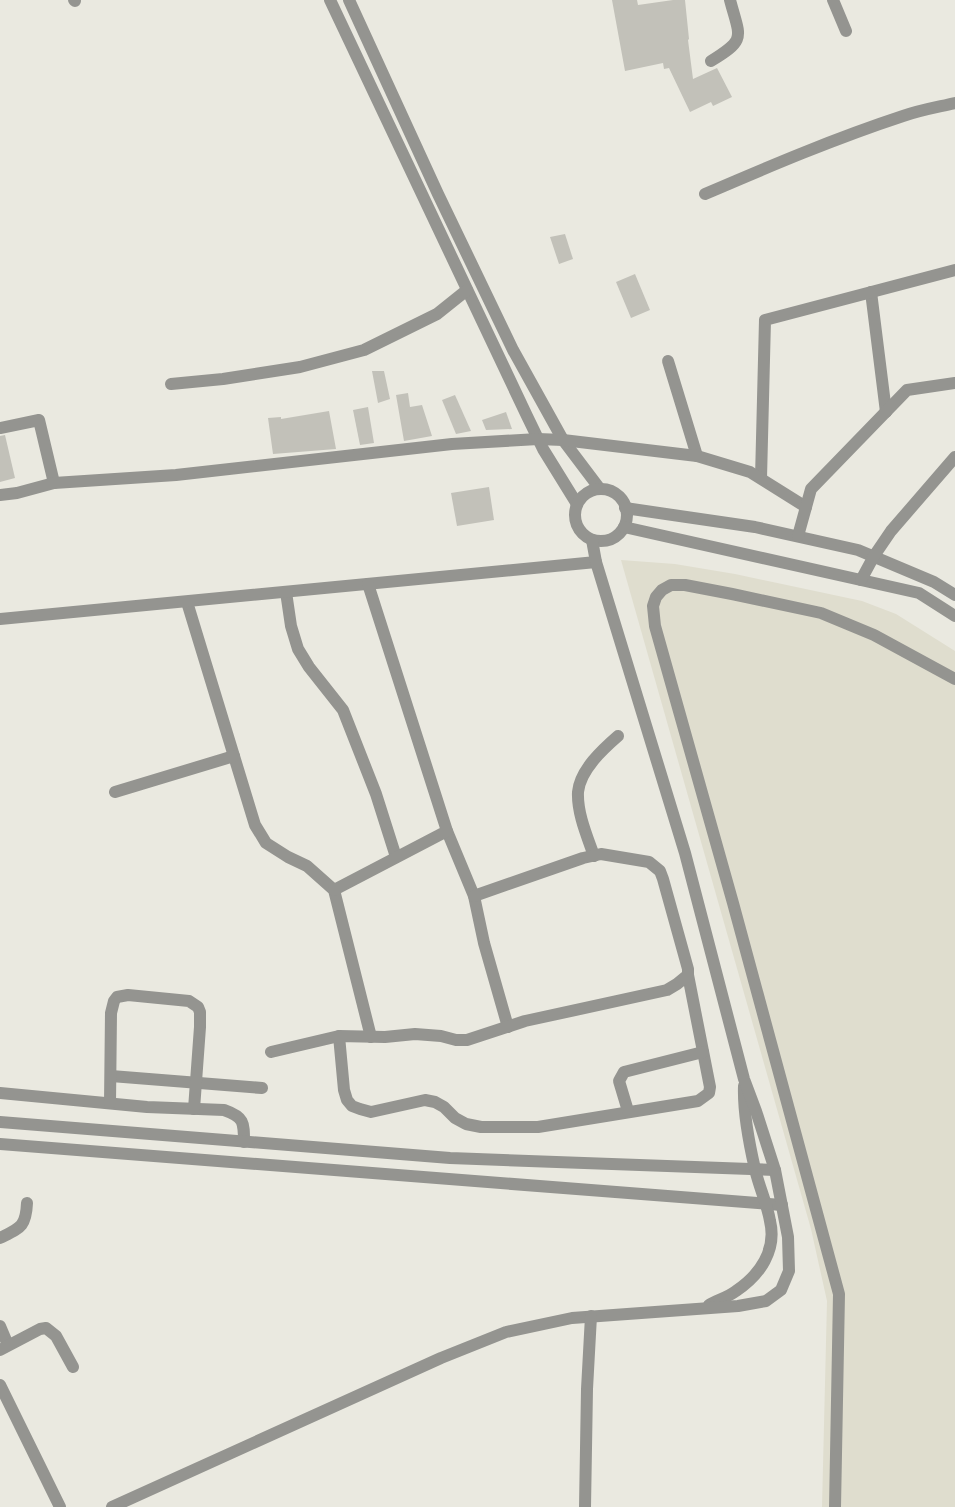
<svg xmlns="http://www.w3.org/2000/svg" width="955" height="1507" font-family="Lato,sans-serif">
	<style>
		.built { fill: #dfddce }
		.building { fill: #c2c1b9 }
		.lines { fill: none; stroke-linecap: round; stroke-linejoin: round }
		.minor { stroke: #949490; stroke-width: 12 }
	</style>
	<rect width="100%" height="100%" fill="#eae9e0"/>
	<!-- built -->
	<path class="built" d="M621 560 675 564 735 574 862 601 896 614 955 651V1507H822L827 1301 811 1229Z"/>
	<!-- building -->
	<g class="building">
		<path d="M612 0H637L638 5 673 0H685L689 39 688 40 693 79 717 68 732 97 713 106 711 102 690 112 669 68 664 69 663 63 625 71Z"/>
		<path d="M565 234 573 259 559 264 550 237Z"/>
		<path d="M635 274 650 310 631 318 616 282Z"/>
		<path d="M372 371H384L390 399 378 403Z"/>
		<path d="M408 393 410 407 422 405 432 436 404 441 396 395Z"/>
		<path d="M455 395 471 431 456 434 442 400Z"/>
		<path d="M368 407 374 443 360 445 353 410Z"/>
		<path d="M329 411 336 449 273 454 268 418 281 417V419Z"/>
		<path d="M506 412 512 429 486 430 482 420Z"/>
		<path d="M5 435 15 478 0 482V436Z"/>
		<path d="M489 487 494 520 457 526 451 493Z"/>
	</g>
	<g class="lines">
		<!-- minor -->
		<g class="minor">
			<path d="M74 0 75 1"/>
			<path d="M330 0 527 416 543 449 577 504"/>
			<path d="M349 0 438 194 513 350 563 440 600 489"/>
			<path d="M833 0 846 31"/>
			<path d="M711 61C747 39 740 38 730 0"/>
			<path d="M705 194C770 166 836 138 903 116 920 110 938 107 955 103"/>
			<path d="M871 292 886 412"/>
			<path d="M668 361 697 456"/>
			<path d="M171 384 223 379 300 367 364 350 437 314 467 290"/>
			<path d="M0 428 39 420 54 483"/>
			<path d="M761 478 765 320 955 270"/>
			<circle cx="601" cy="515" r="26"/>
			<path d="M0 495 17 493 54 483 176 475 452 444 538 439 563 440 697 456 750 472 806 507"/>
			<path d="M625 508 755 527 858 550 934 582 955 595"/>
			<path d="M624 527 919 593 955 616"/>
			<path d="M798 536 811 489 907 390 955 383"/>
			<path d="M861 580 874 556 891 531 955 457"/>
			<path d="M286 592 291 626 298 649 309 667 343 710 376 794 396 857"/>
			<path d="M187 602 255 825 266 843 288 857 307 866 334 890 371 1037"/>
			<path d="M0 619 596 562"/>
			<path d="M115 792 234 756"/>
			<path d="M447 831 474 896 484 943 508 1027"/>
			<path d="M594 856C587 836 577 813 578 792 580 770 603 749 618 736"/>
			<path d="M334 890 447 831 368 584"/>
			<path d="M339 1036 344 1090 347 1100 352 1106 360 1109 371 1112 425 1100 435 1102 444 1107 455 1118 466 1124 481 1127H538L698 1101 709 1093 710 1087 688 975"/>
			<path d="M271 1052 339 1036 385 1037 415 1034 441 1036 456 1040H467L525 1021 667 990 677 984 688 975V969L663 879 660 871 649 862 601 854 583 858 474 896"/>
			<path d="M111 1076 262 1088"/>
			<path d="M0 1093 147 1107 224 1110C244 1117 244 1122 244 1142"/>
			<path d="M110 1103 111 1013 114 1001 117 997 128 995 189 1001 198 1007 200 1012V1027L194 1109"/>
			<path d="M628 1111 619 1081 624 1072 703 1052"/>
			<path d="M0 1122 450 1158 775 1170"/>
			<path d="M0 1144 782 1205"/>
			<path d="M0 1238C20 1228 26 1227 27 1203"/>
			<path d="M709 1305C718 1300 728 1297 736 1291 760 1275 777 1250 770 1221 767 1203 759 1187 755 1169 749 1143 743 1114 744 1086"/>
			<path d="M0 1326 8 1345"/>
			<path d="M0 1350 40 1329 46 1328 56 1336 73 1367"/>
			<path d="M0 1385 60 1507"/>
			<path d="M112 1507 441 1358 506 1332 572 1318 738 1306 766 1301 781 1290 789 1271 788 1237 775 1170 756 1111 744 1079 685 853 596 562 592 540"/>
			<path d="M585 1507 587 1389 591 1316"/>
			<path d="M835 1507 839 1294 733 903 655 626 653 606 656 597 662 590 671 585H685L732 594 821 613 874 635 955 679"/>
		</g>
	</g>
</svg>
